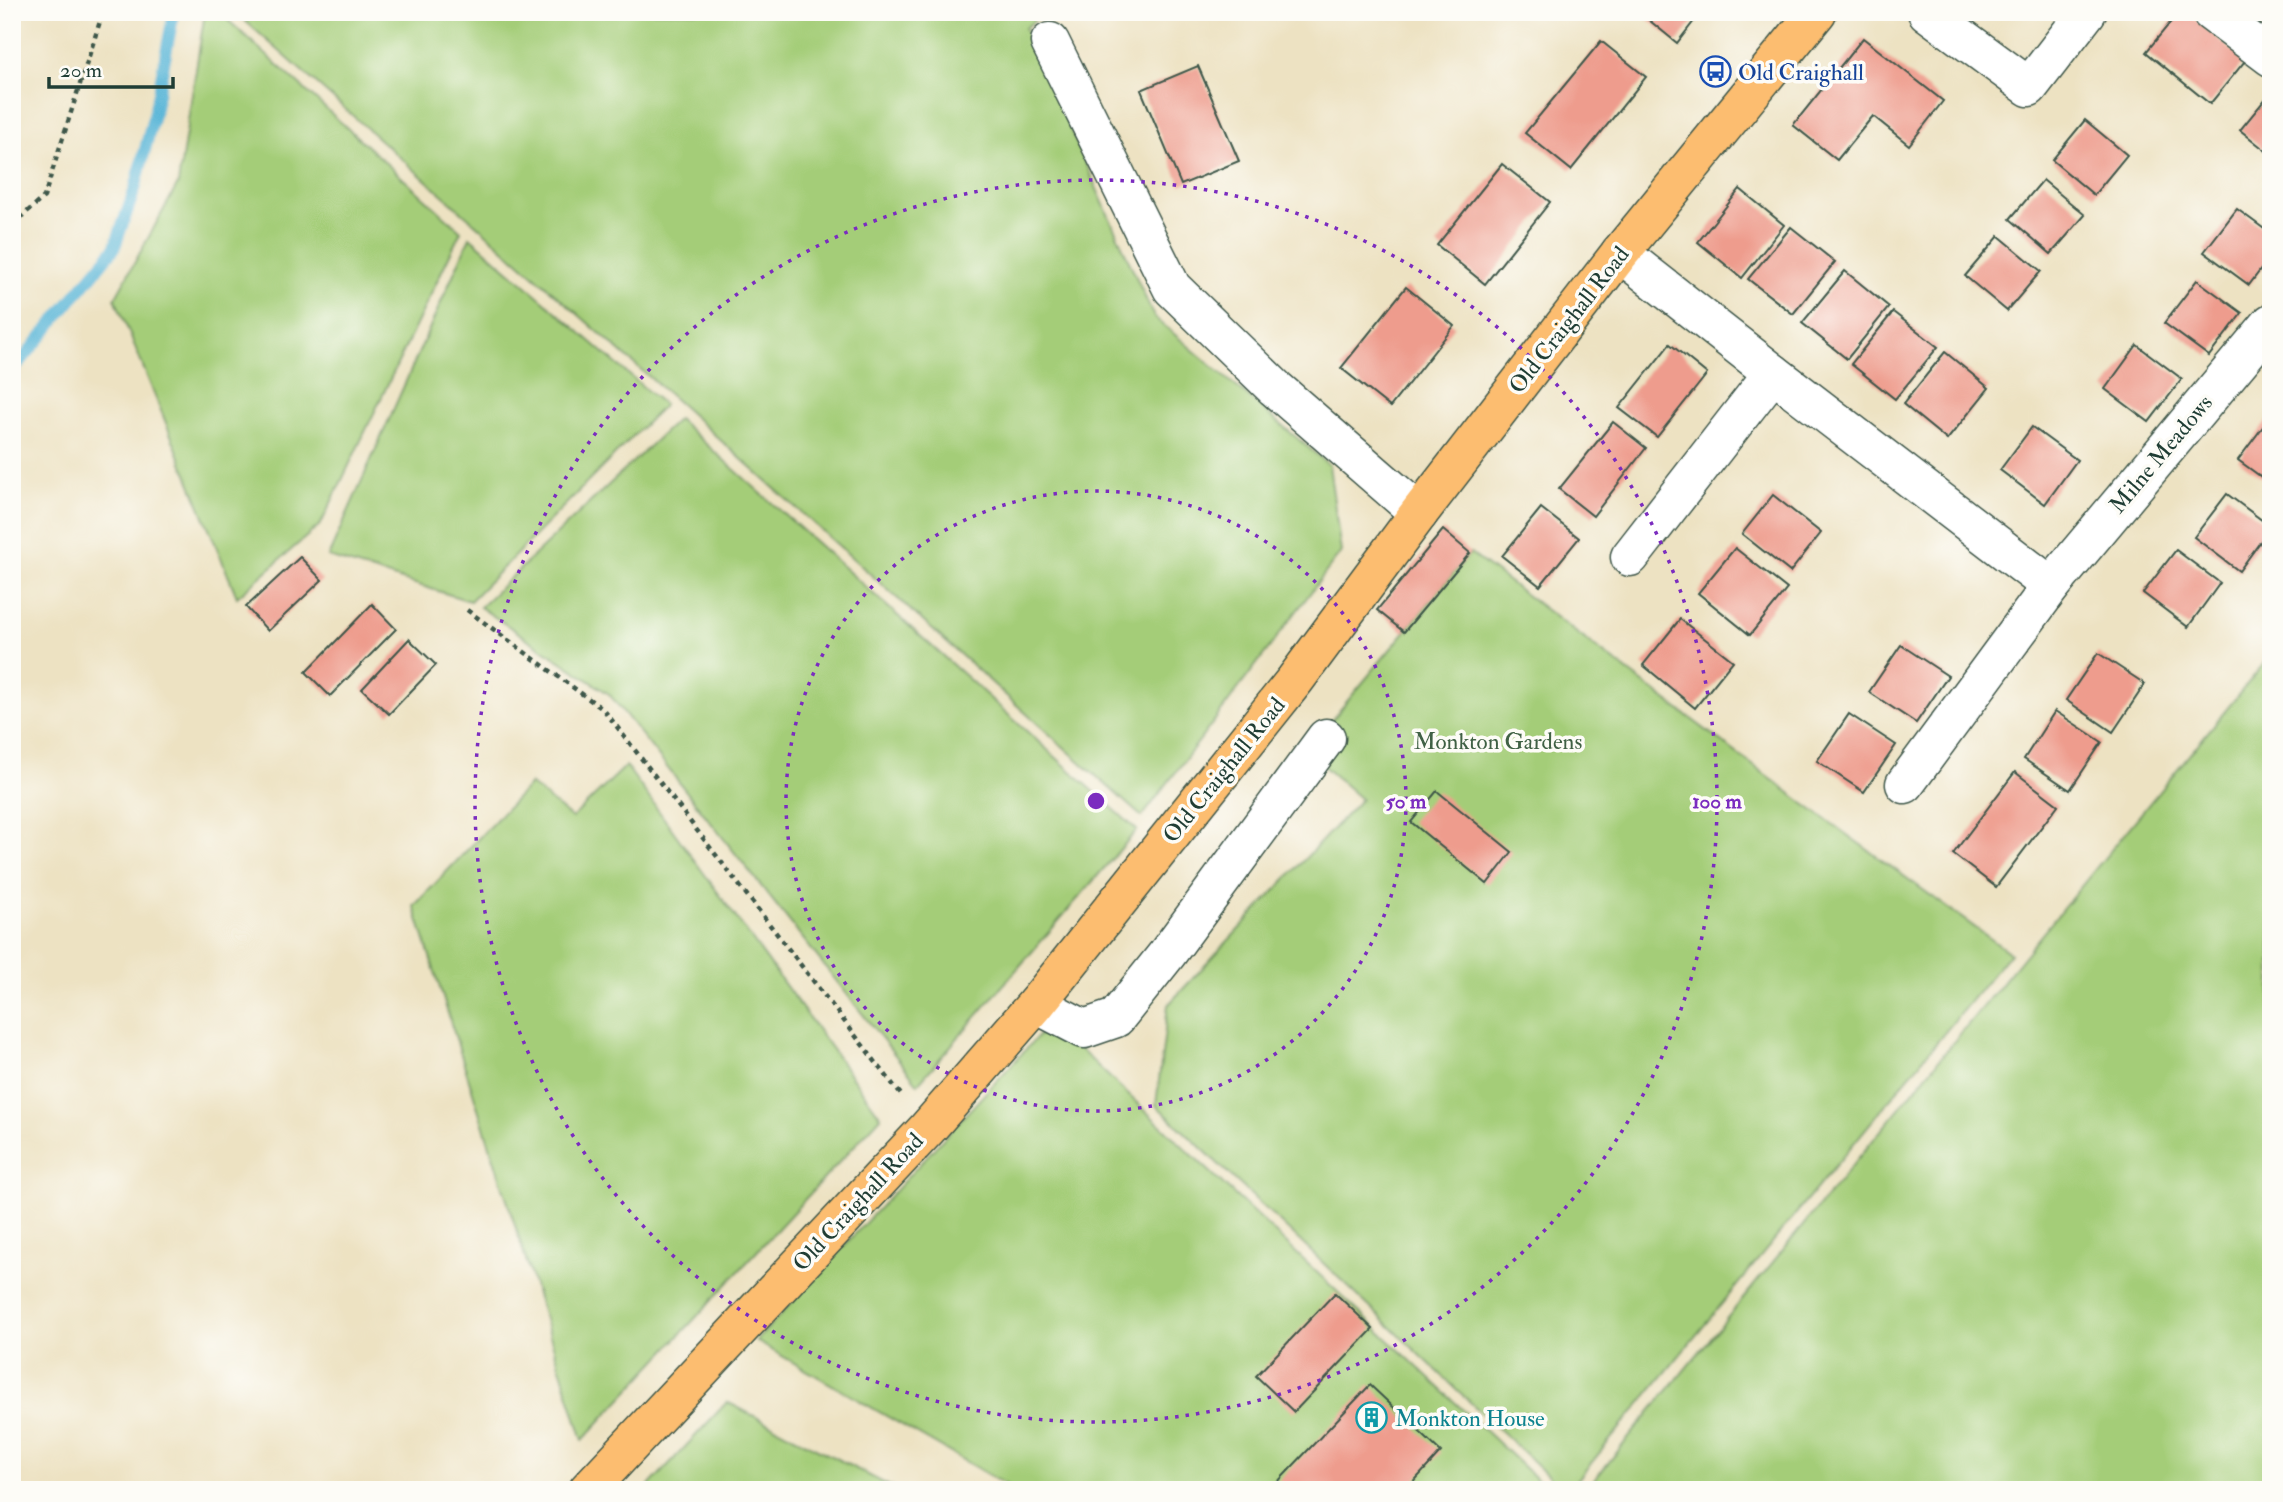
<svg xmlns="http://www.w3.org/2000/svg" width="2283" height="1502" font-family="'IM FELL Double Pica',serif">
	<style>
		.green { fill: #a4cd78; stroke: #628556; stroke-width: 2 }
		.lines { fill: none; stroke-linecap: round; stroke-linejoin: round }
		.stream { stroke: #59b5d7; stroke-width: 12 }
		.building { fill: #ee9c8d }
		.minor-casing { stroke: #3e5649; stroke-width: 41 }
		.major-casing { stroke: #3e5649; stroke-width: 41 }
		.path { stroke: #3e5649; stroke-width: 4.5; stroke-dasharray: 5 5; stroke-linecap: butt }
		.minor { stroke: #fff; stroke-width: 38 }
		.major { stroke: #fcbd6f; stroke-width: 38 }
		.ring { fill: none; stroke: #7b2cbf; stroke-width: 3.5; stroke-dasharray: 3.5 7 }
		.labels { text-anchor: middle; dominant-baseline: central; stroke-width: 7; stroke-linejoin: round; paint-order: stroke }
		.transit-label { font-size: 23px; fill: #164399; stroke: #fdfcf7; text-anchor: start }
		.street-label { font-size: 23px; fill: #1f3d34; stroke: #fdfcf7 }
		.park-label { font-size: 23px; fill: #406145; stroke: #fdfcf7 }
		.culture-label { font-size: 23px; fill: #0d838f; stroke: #fdfcf7; text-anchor: start }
		.centre { fill: #7b2cbf; stroke: #fdfcf7; stroke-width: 3.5 }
		.ring-label { font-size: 21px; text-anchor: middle; font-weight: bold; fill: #7b2cbf; stroke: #fdfcf7; stroke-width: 7; stroke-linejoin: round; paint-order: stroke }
	</style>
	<rect width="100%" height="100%" fill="#fdfcf7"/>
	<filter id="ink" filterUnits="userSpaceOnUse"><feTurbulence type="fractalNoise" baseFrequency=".0143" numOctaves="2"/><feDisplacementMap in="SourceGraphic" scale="14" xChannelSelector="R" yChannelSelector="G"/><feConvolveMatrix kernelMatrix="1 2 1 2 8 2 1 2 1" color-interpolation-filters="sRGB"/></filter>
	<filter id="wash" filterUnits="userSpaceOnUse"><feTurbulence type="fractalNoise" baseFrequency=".00686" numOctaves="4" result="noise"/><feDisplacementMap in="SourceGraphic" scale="28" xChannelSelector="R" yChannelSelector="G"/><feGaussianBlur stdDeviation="1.57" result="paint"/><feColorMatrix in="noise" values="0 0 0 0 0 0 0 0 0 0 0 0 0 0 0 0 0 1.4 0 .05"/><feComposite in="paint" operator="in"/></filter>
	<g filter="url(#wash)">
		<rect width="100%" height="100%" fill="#ede2c2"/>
		<!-- green -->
		<g class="green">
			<path d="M205 12H219L461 231 321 524 237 597 115 298 178 184Z"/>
			<path d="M235 12H1045L1025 28 1154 317 1329 465 1341 552 1142 817 680 404Z"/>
			<path d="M470 237 664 405 470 601 328 557Z"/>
			<path d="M678 419 1137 830 918 1084 609 694 480 607Z"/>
			<path d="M1470 553 1806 805 2010 953 1569 1490H1563L1156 1105 1168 1005 1361 799 1306 751Z"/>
			<path d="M2271 655V1490H1586Z"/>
			<path d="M626 766 881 1117 583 1440 414 906 530 784 572 818Z"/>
			<path d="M1051 1022 1548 1490H1015L756 1341Z"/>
			<path d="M727 1402 897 1490H645Z"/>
		</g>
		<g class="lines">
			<!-- stream -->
			<path class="stream" d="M12 372 114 249 135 189 154 114 174 12"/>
		</g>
		<g id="blocks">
			<!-- building -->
			<g class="building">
				<path d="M1639 12H1701L1677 43Z"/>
				<path d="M2179 12H2186L2245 61 2210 104 2146 52Z"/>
				<path d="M1863 38 1943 101 1909 145 1873 116 1837 160 1793 125Z"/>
				<path d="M1601 41 1646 77 1571 170 1525 133Z"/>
				<path d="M1198 66 1239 161 1181 185 1141 90Z"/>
				<path d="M2271 92V155L2240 130Z"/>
				<path d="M2085 120 2127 155 2094 195 2052 160Z"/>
				<path d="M1502 164 1550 202 1485 284 1437 245Z"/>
				<path d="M2043 180 2085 215 2051 254 2010 219Z"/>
				<path d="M1740 189 1784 225 1742 278 1698 242Z"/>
				<path d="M2237 209 2271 234V256L2249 285 2204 252Z"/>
				<path d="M1791 227 1835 262 1793 314 1748 279Z"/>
				<path d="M1999 236 2041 271 2007 311 1965 276Z"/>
				<path d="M1845 271 1889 307 1847 359 1802 323Z"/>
				<path d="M2197 280 2242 313 2209 356 2164 323Z"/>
				<path d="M1406 287 1454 326 1390 407 1341 368Z"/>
				<path d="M1893 312 1938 347 1895 399 1851 364Z"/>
				<path d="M1670 344 1707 374 1657 437 1619 408Z"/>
				<path d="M2137 345 2182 379 2149 422 2105 389Z"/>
				<path d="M1945 352 1989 388 1947 440 1903 404Z"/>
				<path d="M2271 416V484L2238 460Z"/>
				<path d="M1613 422 1646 448 1593 516 1559 489Z"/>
				<path d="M2032 427 2077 460 2045 504 2000 470Z"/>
				<path d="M2227 494 2271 527 2239 571 2194 537Z"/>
				<path d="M1773 495 1821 533 1790 572 1742 534Z"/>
				<path d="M1541 508 1579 538 1540 586 1502 556Z"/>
				<path d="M1443 530 1470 553 1404 632 1377 610Z"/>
				<path d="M1735 548 1787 589 1750 635 1698 593Z"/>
				<path d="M2176 550 2220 583 2188 627 2143 593Z"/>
				<path d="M300 557 322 580 268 631 246 607Z"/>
				<path d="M372 604 396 629 330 696 306 672Z"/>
				<path d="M1680 619 1733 661 1695 708 1643 665Z"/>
				<path d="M409 639 436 665 389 714 362 689Z"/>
				<path d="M1901 645 1948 676 1916 723 1869 692Z"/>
				<path d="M2098 653 2145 684 2113 732 2066 700Z"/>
				<path d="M2055 711 2102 742 2070 790 2024 759Z"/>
				<path d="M1849 714 1896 745 1864 792 1817 761Z"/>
				<path d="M2015 772 2058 805 1996 887 1953 854Z"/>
				<path d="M1437 791 1512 852 1487 884 1411 822Z"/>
				<path d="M1335 1293 1373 1329 1294 1412 1256 1376Z"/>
				<path d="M1370 1385 1441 1452 1406 1490H1270Z"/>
			</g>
		</g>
	</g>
	<g filter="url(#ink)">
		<use href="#blocks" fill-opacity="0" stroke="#3e5649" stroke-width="2"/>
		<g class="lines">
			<defs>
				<g id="minor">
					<path d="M1927 12 2029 87 2087 12"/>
					<path d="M2211 12 2271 57"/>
					<path d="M1050 42 1172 288 1275 388 1419 513"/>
					<path d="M1620 253 1773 373 2051 586"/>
					<path d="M1630 557 1773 373"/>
					<path d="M1905 784 2051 586 2271 323"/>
					<path d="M1036 1004 1084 1029 1116 1018 1167 954 1326 738"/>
				</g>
				<path id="major" d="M588 1490 927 1129 1036 1004 1295 680 1419 513 1620 253 1817 12"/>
			</defs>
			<!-- minor casing -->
			<use href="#minor" class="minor-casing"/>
			<!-- major casing -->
			<use href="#major" class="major-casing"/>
			<!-- path -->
			<g class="path">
				<path d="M12 225 44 197 103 12"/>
				<path d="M467 610 604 710 902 1096"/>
			</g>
			<!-- minor -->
			<use href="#minor" class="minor"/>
			<!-- major -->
			<use href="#major" class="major"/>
		</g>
	</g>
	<!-- distance rings -->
	<g class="ring">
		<circle cx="1096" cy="801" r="310"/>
		<circle cx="1096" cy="801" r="621"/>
	</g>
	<!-- icons -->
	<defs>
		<symbol id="bus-ring" viewBox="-11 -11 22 22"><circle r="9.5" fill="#fdfcf7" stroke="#1a4fb4" stroke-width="1.5"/><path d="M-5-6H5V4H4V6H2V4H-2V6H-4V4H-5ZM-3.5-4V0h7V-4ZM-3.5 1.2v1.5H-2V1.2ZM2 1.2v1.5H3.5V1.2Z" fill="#1a4fb4"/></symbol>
		<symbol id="building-ring" viewBox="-11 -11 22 22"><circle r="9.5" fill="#fdfcf7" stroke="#0f9aa8" stroke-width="1.5"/><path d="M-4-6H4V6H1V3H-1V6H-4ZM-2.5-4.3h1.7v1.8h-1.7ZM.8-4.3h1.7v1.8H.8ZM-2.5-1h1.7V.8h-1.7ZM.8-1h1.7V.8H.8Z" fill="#0f9aa8"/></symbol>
	</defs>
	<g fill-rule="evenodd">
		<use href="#bus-ring" x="1698" y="54" width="35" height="35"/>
		<use href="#building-ring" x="1354" y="1400" width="35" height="35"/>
	</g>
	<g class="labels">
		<!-- transit labels -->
		<g class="transit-label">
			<text x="1738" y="72">Old Craighall</text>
		</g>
		<!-- street labels -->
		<g class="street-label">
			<text transform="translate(1569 320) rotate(-52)">Old Craighall Road</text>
			<text transform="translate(2161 454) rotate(-50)">Milne Meadows</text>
			<text transform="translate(1224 770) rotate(-51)">Old Craighall Road</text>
			<text transform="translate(858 1202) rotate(-47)">Old Craighall Road</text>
		</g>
		<!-- park labels -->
		<g class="park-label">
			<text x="1498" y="741">Monkton Gardens</text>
		</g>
		<!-- culture labels -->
		<g class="culture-label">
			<text x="1395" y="1418">Monkton House</text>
		</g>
	</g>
	<circle cx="1096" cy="801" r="10" class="centre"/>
	<g class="ring-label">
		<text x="1406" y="808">50 m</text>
		<text x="1717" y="808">100 m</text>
	</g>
	<!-- margin -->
	<rect width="2283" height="1502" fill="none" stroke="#fdfcf7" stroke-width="42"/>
	<!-- scale -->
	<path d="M49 77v10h124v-10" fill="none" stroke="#1f3d34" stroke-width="3.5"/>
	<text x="60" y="77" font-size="21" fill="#1f3d34" stroke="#fdfcf7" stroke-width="5" paint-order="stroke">20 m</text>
</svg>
